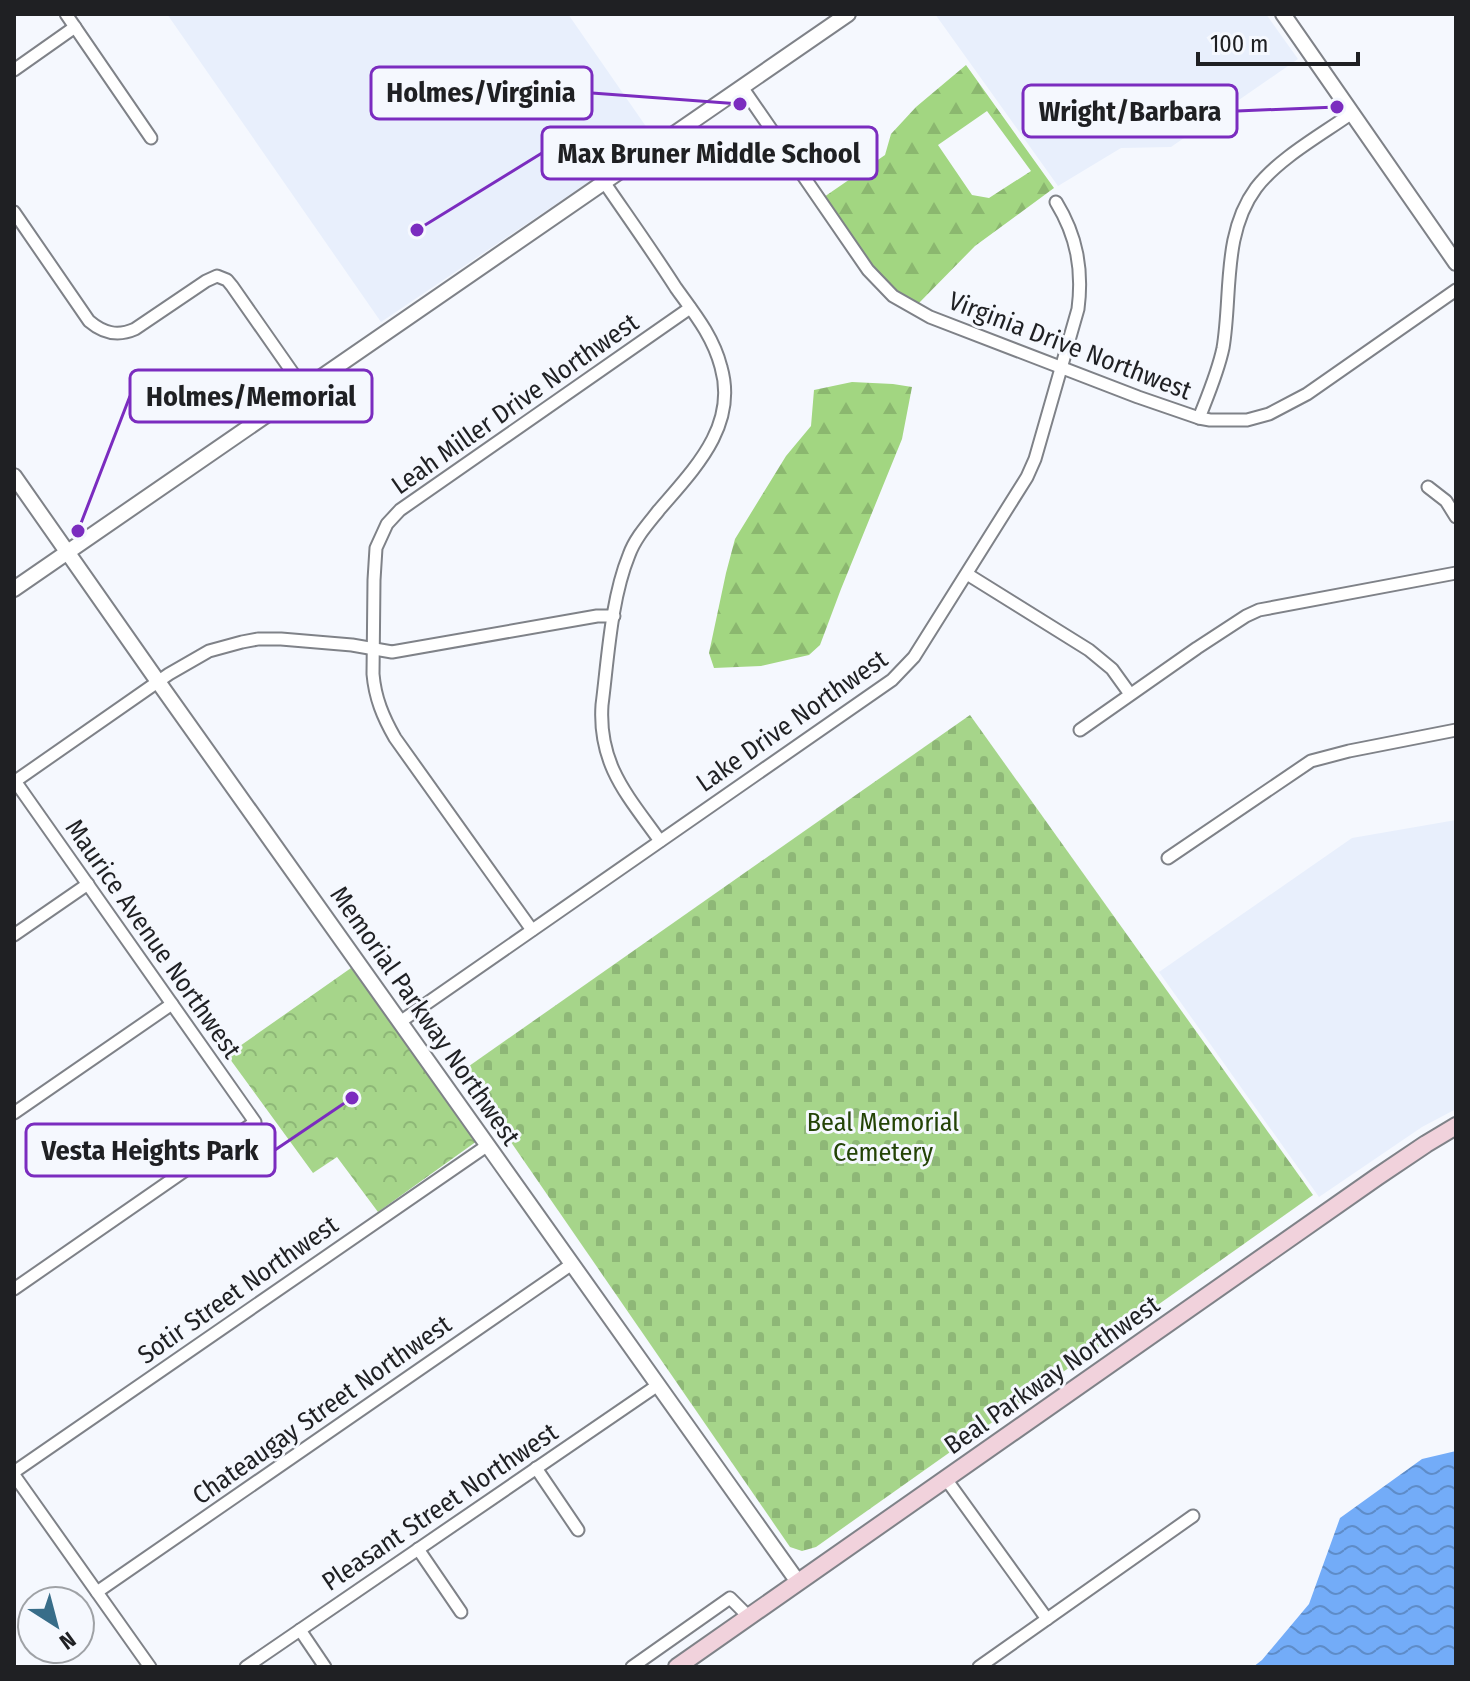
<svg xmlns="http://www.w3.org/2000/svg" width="1470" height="1681" font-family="'Fira Sans Condensed',sans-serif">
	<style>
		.built { fill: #e8effc }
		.forest { fill: url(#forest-firs); fill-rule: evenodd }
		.cemetery { fill: url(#cemetery-stones) }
		.park { fill: url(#park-crowns) }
		.water { fill: url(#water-waves) }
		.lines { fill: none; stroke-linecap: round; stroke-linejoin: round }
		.minor-casing { stroke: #7f8288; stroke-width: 15 }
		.tertiary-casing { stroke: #7f8288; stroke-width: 18 }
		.secondary-casing { stroke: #7f8288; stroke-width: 20 }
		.minor { stroke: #fff; stroke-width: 11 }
		.tertiary { stroke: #fff; stroke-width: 14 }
		.secondary { stroke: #f1d2dc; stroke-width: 16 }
		.labels { text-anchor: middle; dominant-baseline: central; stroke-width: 6; stroke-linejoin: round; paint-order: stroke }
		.street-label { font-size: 26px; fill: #1f2023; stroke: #f5f8fe }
		.park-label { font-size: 26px; fill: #234305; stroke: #f5f8fe }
		.leader { fill: none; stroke: #7b2cbf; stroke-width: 3 }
		.callout-dot { fill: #7b2cbf; stroke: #f5f8fe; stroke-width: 3 }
		.callout { fill: #f5f8fe; stroke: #7b2cbf; stroke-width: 3 }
		.callout-label { font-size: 28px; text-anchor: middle; font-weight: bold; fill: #1f2023 }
	</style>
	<defs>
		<pattern id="forest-firs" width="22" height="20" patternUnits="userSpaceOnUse" patternTransform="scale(2)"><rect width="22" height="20" fill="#a2d681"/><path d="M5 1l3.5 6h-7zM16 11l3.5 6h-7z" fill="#8bb76f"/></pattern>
		<pattern id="cemetery-stones" width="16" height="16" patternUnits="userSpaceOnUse" patternTransform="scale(2)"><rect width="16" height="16" fill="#a6d58a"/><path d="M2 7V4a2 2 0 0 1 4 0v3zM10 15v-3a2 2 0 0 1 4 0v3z" fill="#8eb777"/></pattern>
		<pattern id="park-crowns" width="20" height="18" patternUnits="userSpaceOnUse" patternTransform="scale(2)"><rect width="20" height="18" fill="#a6d58a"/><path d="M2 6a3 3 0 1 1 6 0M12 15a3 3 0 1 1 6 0" fill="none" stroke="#8eb777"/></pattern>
		<pattern id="water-waves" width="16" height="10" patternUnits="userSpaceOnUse" patternTransform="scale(2)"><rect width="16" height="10" fill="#73acf8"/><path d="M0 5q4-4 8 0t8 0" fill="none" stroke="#5e8cc8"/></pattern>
	</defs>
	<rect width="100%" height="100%" fill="#f5f8fe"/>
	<!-- built -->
	<g class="built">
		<path d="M167 14H568L654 138 381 322Z"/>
		<path d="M935 14H1266L1298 59 1171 147 1121 148 1058 186Z"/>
		<path d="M1456 820V1109L1422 1127 1319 1197 1159 972 1352 838Z"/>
	</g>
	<!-- forest -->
	<g class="forest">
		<path d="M966 65 1054 188 975 246 917 305 896 292 873 267 824 197 885 155 891 134 916 107ZM987 111 1031 171 989 198 972 195 938 145Z"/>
		<path d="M852 382 893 384 912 387 902 439 841 589 820 645 809 655 761 666 714 668 709 653 726 573 735 539 786 456 811 426 814 390Z"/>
	</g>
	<!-- cemetery -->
	<path class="cemetery" d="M970 715 1313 1195 816 1547 802 1551 790 1547 462 1071Z"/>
	<!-- park -->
	<path class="park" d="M351 968 477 1141 378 1212 337 1157 313 1173 227 1055Z"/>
	<!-- water -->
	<path class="water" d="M1456 1451V1667H1253L1262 1660 1309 1604 1340 1518 1422 1459Z"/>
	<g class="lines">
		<defs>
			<g id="minor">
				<path d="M66 14 151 138"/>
				<path d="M14 70 75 27"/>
				<path d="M742 87 868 270 893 296 930 317 1138 397 1199 418 1210 420H1247L1269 414 1307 394 1456 290"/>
				<path d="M604 182C628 217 653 252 676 288 694 313 713 336 721 367 738 426 694 469 659 510 648 524 635 538 629 555 611 599 608 658 602 705 598 765 628 796 660 841"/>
				<path d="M14 212 89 321C103 333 117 337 135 329L206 281 217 276 227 280 232 286 304 389"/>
				<path d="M1199 418C1208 395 1218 372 1223 348 1232 295 1222 234 1256 188 1279 158 1321 135 1352 113"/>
				<path d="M1428 487 1446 501 1456 517"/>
				<path d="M967 574 1089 650 1112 669 1130 694"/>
				<path d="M1080 730 1197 648 1246 616 1259 610 1456 573"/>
				<path d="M14 782 169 674 209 651 242 642 258 639H281L352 645 392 652 597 616H614"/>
				<path d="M1168 858 1311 761 1349 751 1456 730"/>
				<path d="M532 930 395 738C383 717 375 698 373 674L374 580 376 548 387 524 400 510 690 308"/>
				<path d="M14 935 88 884"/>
				<path d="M400 1022 892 680 914 657 1027 477 1035 459 1078 309C1083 270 1077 236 1056 202"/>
				<path d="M14 1113 172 1004"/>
				<path d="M14 1289 255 1122 15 781"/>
				<path d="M536 1468 578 1530"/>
				<path d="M14 1472 488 1145"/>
				<path d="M14 1475 150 1667"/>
				<path d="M946 1479 1047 1619"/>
				<path d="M418 1549 461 1612"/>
				<path d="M97 1592 572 1264"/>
				<path d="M300 1630 325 1667"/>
				<path d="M246 1667 658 1385"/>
				<path d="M632 1667 730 1598 749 1617"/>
				<path d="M979 1667 1193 1516"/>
			</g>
			<g id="tertiary">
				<path d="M1283 14 1456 263"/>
				<path d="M14 476 159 683 798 1582"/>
				<path d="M14 589 848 14"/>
			</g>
			<path id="secondary" d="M677 1667 1377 1177 1426 1144 1456 1126"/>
		</defs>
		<!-- minor casing -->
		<use href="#minor" class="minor-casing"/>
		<!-- tertiary casing -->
		<use href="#tertiary" class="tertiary-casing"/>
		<!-- secondary casing -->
		<use href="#secondary" class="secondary-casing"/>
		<!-- minor -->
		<use href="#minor" class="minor"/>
		<!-- tertiary -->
		<use href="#tertiary" class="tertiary"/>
		<!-- secondary -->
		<use href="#secondary" class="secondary"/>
	</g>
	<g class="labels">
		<!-- street labels -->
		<g class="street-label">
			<text transform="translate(1070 346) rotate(21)">Virginia Drive Northwest</text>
			<text transform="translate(515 404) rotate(-35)">Leah Miller Drive Northwest</text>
			<text transform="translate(792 721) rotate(-35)">Lake Drive Northwest</text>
			<text transform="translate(153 939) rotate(55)">Maurice Avenue Northwest</text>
			<text transform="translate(425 1016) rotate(55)">Memorial Parkway Northwest</text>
			<text transform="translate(238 1290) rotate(-35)">Sotir Street Northwest</text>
			<text transform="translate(1052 1375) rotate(-35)">Beal Parkway Northwest</text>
			<text transform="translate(322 1410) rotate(-35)">Chateaugay Street Northwest</text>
			<text transform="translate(440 1507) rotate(-34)">Pleasant Street Northwest</text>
		</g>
		<!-- park labels -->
		<g class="park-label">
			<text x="883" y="1122">Beal Memorial<tspan x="883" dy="30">Cemetery</tspan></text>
		</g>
	</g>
	<!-- callouts -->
	<path class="leader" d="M740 104L592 93M1337 107L1237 111M417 230L542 153M78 531L130 396M352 1098L275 1150"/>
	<g class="callout-dot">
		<circle cx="740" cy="104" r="8"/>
		<circle cx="1337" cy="107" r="8"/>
		<circle cx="417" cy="230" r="8"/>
		<circle cx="78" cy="531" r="8"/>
		<circle cx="352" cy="1098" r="8"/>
	</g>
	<g class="callout">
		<rect x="371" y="67" width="221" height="52" rx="8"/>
		<rect x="1023" y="85" width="214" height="52" rx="8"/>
		<rect x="542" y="127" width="335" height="52" rx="8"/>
		<rect x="130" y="370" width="242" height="52" rx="8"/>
		<rect x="26" y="1124" width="249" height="52" rx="8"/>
	</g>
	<g class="callout-label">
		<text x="481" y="102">Holmes/Virginia</text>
		<text x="1130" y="121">Wright/Barbara</text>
		<text x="709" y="163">Max Bruner Middle School</text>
		<text x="251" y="406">Holmes/Memorial</text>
		<text x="150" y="1160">Vesta Heights Park</text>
	</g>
	<!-- border -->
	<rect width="1470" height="1681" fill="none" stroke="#1f2023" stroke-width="32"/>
	<!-- north arrow -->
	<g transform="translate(56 1625) rotate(144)"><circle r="38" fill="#f5f8fe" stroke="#9fa2a6" stroke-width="2"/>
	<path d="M0-6L14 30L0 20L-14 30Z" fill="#386d89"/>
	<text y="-12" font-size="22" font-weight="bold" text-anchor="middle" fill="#1f2023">N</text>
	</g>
	<!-- scale -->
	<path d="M1198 52v12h160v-12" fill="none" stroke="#1f2023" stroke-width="4"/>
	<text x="1210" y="52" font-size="24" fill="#1f2023" stroke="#f5f8fe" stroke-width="6" paint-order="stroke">100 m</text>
</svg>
